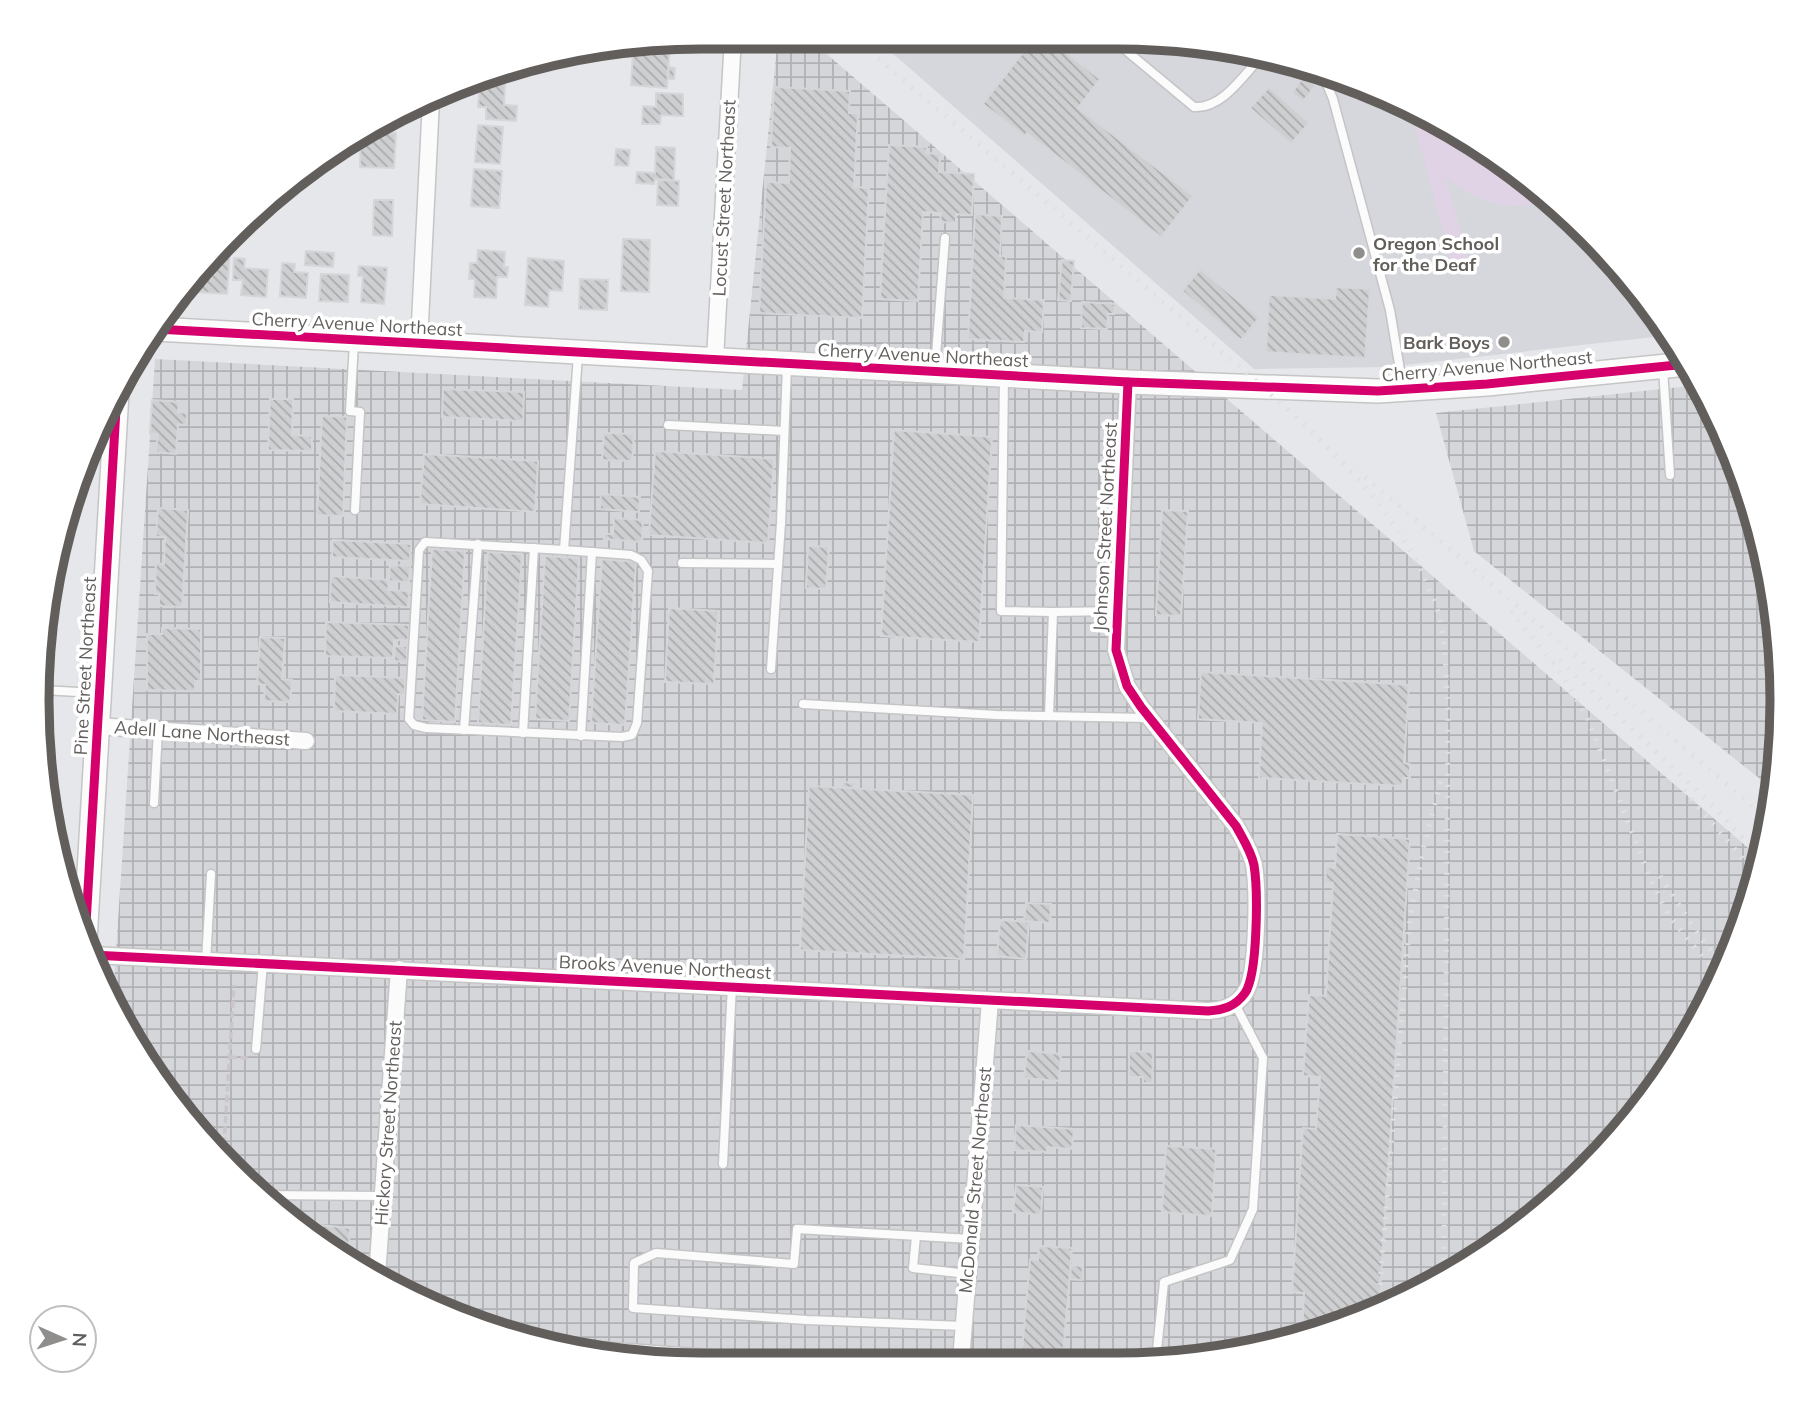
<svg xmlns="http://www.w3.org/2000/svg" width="1819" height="1402" font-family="Mulish,sans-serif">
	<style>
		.industrial { fill: url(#industrial-grid) }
		.education { fill: #d5d7dc }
		.pitch { fill: #e0d3e5 }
		.building { fill: url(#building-back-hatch); stroke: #d4d6d9; stroke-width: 2 }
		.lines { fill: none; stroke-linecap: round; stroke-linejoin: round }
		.service-casing { stroke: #c5c5c6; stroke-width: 11 }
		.minor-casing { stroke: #c5c5c6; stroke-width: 19 }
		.secondary-casing { stroke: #c6c5c6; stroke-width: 26 }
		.path { stroke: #cbc6ca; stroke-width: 3.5; stroke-dasharray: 7 3.5; stroke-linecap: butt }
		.service { stroke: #fbfbfc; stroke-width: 8 }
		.minor { stroke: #fbfbfc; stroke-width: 16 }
		.secondary { stroke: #fbfbfc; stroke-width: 23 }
		.rail { stroke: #e0e0e0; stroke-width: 5; stroke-dasharray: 2 9; stroke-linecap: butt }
		.cycleway-casing { stroke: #fff; stroke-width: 13 }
		.cycleway { stroke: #d6006c; stroke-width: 9 }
		.poi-dot { fill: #908e8d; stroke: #fff; stroke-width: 2.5 }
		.labels { text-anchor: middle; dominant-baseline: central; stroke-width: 7; stroke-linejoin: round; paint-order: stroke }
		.street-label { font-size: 18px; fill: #625e5b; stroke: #fff }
		.poi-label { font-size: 18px; font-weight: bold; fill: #625e5b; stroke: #fff; text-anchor: start }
		.rim { fill: none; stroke: #625e5b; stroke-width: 9 }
	</style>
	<defs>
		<pattern id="industrial-grid" width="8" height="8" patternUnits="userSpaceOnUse" patternTransform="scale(1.75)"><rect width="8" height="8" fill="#d5d6da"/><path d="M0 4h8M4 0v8" fill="none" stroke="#b0b1b4"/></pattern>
		<pattern id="building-back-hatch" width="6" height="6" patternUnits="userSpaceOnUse" patternTransform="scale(1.75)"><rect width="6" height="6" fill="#cecfd1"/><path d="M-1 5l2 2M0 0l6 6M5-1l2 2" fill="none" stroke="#ababad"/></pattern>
	</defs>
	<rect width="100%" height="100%" fill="#e5e7ea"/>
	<!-- industrial -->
	<g class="industrial">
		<path d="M778 37H807L1761 859 1732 956 1670 1070 1587 1171 1487 1254 1332 1330 1204 1360H614L487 1330 332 1254 231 1170 148 1070 113 997 155 359 742 390Z"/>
		<path d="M1699 385 1732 447 1770 572 1782 701 1774 790 1474 551 1436 413Z"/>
	</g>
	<!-- education -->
	<path class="education" d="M874 37 1161 38 1331 72 1522 174 1672 335 1387 367 1254 369Z"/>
	<!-- pitch -->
	<path class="pitch" d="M1412 115 1522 174 1547 201C1504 212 1482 202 1446 179L1468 258 1452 265Z"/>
	<!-- building -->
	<g class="building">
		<path d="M1034 38H1047L1100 79 1078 108 1193 196 1161 237 1027 133 1025 136 983 104Z"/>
		<path d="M670 41 667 88 631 85 633 53H627L628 46Z"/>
		<path d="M669 67 675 68 674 79H668Z"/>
		<path d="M1303 77 1315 86 1303 101 1292 93Z"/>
		<path d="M480 83 505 85 504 105 517 106 516 121 486 119V107H478Z"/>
		<path d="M774 87 850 91 849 113H858L854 187 869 188 862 318 759 313 766 182 789 183 790 148 771 147Z"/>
		<path d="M1269 87 1309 123 1291 144 1250 108Z"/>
		<path d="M656 93 683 94V116L661 115 660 124H642L643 106 656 107Z"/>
		<path d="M393 116V125L373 124Z"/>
		<path d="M478 125 503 127 500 164 475 162Z"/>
		<path d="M361 132 396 133 394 168 360 167Z"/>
		<path d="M889 145 927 147 926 153 940 154 939 172 974 174 972 215 956 214V223L940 222 941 213 923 212 918 301 880 299Z"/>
		<path d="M656 147 675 148 674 180 655 179 654 184 636 183 637 172 655 173Z"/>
		<path d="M616 149 630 150 628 166 615 165Z"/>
		<path d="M474 169 502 171 499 208 471 206Z"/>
		<path d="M658 180 679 181 678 206 657 205Z"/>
		<path d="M374 200H393L392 236 373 235Z"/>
		<path d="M975 214 1002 216 1000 256H1006L1004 298 1044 300 1042 332 1025 331 1024 342 968 339Z"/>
		<path d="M623 239 650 240 649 292 621 291Z"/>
		<path d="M218 249 230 250 227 294 197 292 199 274Z"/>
		<path d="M478 250 505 252 504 267H508L507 277H497L496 298 474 297 475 279H469L470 263H477Z"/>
		<path d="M306 251 334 253 333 267 305 265Z"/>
		<path d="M234 258 245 259 244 268 268 270 266 297 241 295 243 280H233Z"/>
		<path d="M528 258 564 261 562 291 549 290 548 307 525 305Z"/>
		<path d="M1062 260 1074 261 1071 301 1058 300Z"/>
		<path d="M282 263 295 264 294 272 308 273 306 298 280 296Z"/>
		<path d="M359 266 387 268 384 304 361 302 363 276H358Z"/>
		<path d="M1200 269 1259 318 1241 340 1182 291Z"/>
		<path d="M321 274 349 275 348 302 319 301Z"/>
		<path d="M580 279 608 280 607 310 579 309Z"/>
		<path d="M1336 287 1370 289 1365 358 1266 352 1269 295 1335 299Z"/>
		<path d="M1082 302 1115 304 1114 314H1108L1107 329 1081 328Z"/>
		<path d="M443 389 524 392 523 421 442 417Z"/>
		<path d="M270 399H293L292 435 312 436V451L268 450Z"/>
		<path d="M152 400 179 402 178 412 187 413 186 425 178 424 176 454 156 452 158 434 150 433Z"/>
		<path d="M322 416 347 417 343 516 317 515Z"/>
		<path d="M894 430 992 437 979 642 881 636Z"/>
		<path d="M604 433 634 434 632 461 602 460Z"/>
		<path d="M655 451 774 459 768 543 649 535Z"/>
		<path d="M424 454 538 461 535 512 420 504Z"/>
		<path d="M601 494 640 497 639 512 600 509Z"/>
		<path d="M158 508 188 510 182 607 159 606V594H155L156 563 164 564 165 537H156Z"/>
		<path d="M1162 510 1188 511 1181 616 1156 615Z"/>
		<path d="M614 518 643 520 642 542 604 539V534H613Z"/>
		<path d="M333 540 411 544 410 561 332 557Z"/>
		<path d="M808 546 829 547 826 589 806 588Z"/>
		<path d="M432 549 465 551 455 722 422 720Z"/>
		<path d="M488 552 522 554 511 725 478 723Z"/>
		<path d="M545 556 579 558 569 721 535 719Z"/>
		<path d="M602 559 636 562 625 725 591 723Z"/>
		<path d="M390 565 410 566 409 582 389 581Z"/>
		<path d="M51 567 47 675H43L50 571Z"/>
		<path d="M331 576 389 580 388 590 409 591 408 607 330 602Z"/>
		<path d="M669 608 718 611 714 684 665 682Z"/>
		<path d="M326 622 409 625 408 640H394L393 658 325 656Z"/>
		<path d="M162 628 201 629V681H195V691L147 690V634H162Z"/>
		<path d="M260 637 285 638 282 679 292 680 290 702 264 701 265 685 257 684Z"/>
		<path d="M395 646H407V662L394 661Z"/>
		<path d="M1201 672 1409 685 1404 763 1410 764V778H1403L1402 786 1259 778 1262 723 1198 719Z"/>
		<path d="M335 675 405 678V695L398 694 397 714 334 711Z"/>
		<path d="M842 782 855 783 854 788 842 787Z"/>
		<path d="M809 786 973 795 964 959 800 950Z"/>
		<path d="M1337 834 1410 839 1379 1307 1332 1330 1302 1337 1304 1293 1292 1292 1303 1128 1316 1129 1320 1077 1303 1076 1309 995 1326 996 1333 883 1325 882 1326 867 1335 868Z"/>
		<path d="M1026 903 1051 904 1050 923 1024 921Z"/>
		<path d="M1000 920 1029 922 1026 959 997 956Z"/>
		<path d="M1027 1051 1061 1054 1059 1081 1024 1078Z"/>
		<path d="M1129 1051 1153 1052 1152 1083H1143V1077H1129Z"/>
		<path d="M1016 1125 1074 1129 1072 1149 1047 1147V1152L1014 1150Z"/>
		<path d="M1166 1146 1216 1149 1212 1216 1162 1212Z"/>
		<path d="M1016 1185 1043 1187 1041 1215 1013 1212Z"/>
		<path d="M296 1223 350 1228 348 1261 332 1254Z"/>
		<path d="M1039 1246 1072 1248 1063 1355 1022 1351 1030 1259 1038 1260Z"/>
		<path d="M1071 1265 1083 1266 1082 1280 1070 1279Z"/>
	</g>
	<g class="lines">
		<defs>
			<g id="service">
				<path d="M1111 38 1194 107C1222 109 1243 76 1260 58"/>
				<path d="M1321 70 1333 99 1390 310 1403 388"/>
				<path d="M354 343 350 411 360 412 355 510"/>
				<path d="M935 368 945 238"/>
				<path d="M1663 369 1670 475"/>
				<path d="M1004 377 1001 611 1053 612 1049 716"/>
				<path d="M668 425 784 431"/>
				<path d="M564 550 425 542 419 550 409 719 414 725 426 728 622 737 632 735 637 723 648 571 641 560 631 555 564 550 578 355"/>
				<path d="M682 563 778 564"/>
				<path d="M1053 612 1116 611"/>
				<path d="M771 669 781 523 787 366"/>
				<path d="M42 690 96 693"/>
				<path d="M803 704 997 715 1147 718"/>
				<path d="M464 730 478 544"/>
				<path d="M523 733 534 548"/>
				<path d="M581 736 592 552"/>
				<path d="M154 803 158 730"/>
				<path d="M206 961 211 874"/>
				<path d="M256 1049 263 963"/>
				<path d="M723 1164 732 986"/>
				<path d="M261 1195 383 1196"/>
				<path d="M916 1236 913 1268 968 1274"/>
				<path d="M963 1326 807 1320 633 1308 634 1263 656 1253 794 1264 797 1229 971 1239"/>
				<path d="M573 1350 587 1345 790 1360"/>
				<path d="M1156 1360 1164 1282 1230 1260 1253 1209 1263 1058 1235 1004"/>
			</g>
			<g id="minor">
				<path d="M419 343 431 100"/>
				<path d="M715 359 733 37"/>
				<path d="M98 726 306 741"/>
				<path d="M92 955 1208 1011C1223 1010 1235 1007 1245 993 1258 974 1258 890 1254 865 1251 851 1243 839 1236 826L1141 707 1127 686 1116 650 1128 382"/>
				<path d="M377 1276 399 969"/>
				<path d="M961 1360 990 1001"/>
			</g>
			<g id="secondary">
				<path d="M156 329 1128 382 1378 391 1487 384 1687 364"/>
				<path d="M85 941 117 392"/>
			</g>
		</defs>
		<!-- service casing -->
		<use href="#service" class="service-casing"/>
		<!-- minor casing -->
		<use href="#minor" class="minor-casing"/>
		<!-- secondary casing -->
		<use href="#secondary" class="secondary-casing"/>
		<!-- path -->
		<g class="path">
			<path d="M230 1057 248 1058"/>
			<path d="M224 1144 234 985"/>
		</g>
		<!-- service -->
		<use href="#service" class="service"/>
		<!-- minor -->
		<use href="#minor" class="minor"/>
		<!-- secondary -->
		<use href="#secondary" class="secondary"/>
		<!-- rail -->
		<g class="rail">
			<path d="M853 37 1264 388C1328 446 1396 507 1429 589 1433 599 1438 609 1440 619 1446 648 1446 680 1448 710L1444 1275"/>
			<path d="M1365 477 1770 821"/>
			<path d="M1511 611 1558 669 1587 717 1650 878 1670 918 1720 977"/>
			<path d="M1560 660C1626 727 1700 787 1761 859"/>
			<path d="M1684 790 1756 874"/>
			<path d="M1660 876 1702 940 1726 967"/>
			<path d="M1378 1307 1410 918 1424 846 1442 776"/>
		</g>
		<defs>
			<g id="cycleway">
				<path d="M156 329 1128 382 1378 391 1487 384 1687 364"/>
				<path d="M85 941 117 392"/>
				<path d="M92 955 1208 1011C1223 1010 1235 1007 1245 993 1258 974 1258 890 1254 865 1251 851 1243 839 1236 826L1141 707 1127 686 1116 650 1128 382"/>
			</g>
		</defs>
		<!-- cycleway casing -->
		<use href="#cycleway" class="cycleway-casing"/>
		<!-- cycleway -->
		<use href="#cycleway" class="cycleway"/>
	</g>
	<!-- markers -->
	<g class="poi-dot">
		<circle cx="1359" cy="253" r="7"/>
		<circle cx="1504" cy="342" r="7"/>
	</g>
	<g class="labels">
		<!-- street labels -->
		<g class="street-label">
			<text transform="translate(724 198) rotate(-87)">Locust Street Northeast</text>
			<text transform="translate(357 324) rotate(3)">Cherry Avenue Northeast</text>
			<text transform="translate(923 355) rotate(3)">Cherry Avenue Northeast</text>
			<text transform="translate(1487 366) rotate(-5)">Cherry Avenue Northeast</text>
			<text transform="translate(1105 527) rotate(-87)">Johnson Street Northeast</text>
			<text transform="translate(85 666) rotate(-87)">Pine Street Northeast</text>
			<text transform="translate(202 733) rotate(4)">Adell Lane Northeast</text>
			<text transform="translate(665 967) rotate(3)">Brooks Avenue Northeast</text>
			<text transform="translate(388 1123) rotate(-86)">Hickory Street Northeast</text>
			<text transform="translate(975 1180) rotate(-85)">McDonald Street Northeast</text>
		</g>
		<!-- poi labels -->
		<g class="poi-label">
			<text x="1373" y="243">Oregon School<tspan x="1373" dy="21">for the Deaf</tspan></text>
			<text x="1490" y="342" text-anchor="end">Bark Boys</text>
		</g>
	</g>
	<!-- crop -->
	<path d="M0 0H1819V1402H0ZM701 49H1118A652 652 0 0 1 1770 701V701A652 652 0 0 1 1118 1353H701A652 652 0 0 1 49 701V701A652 652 0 0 1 701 49Z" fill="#fff" fill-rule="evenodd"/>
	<path class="rim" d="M701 49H1118A652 652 0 0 1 1770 701V701A652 652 0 0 1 1118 1353H701A652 652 0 0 1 49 701V701A652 652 0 0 1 701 49Z"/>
	<!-- north arrow -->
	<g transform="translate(63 1339) rotate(93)"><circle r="33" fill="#ffffff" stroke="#c0bfbd" stroke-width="2"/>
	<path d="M0-5L12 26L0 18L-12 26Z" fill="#908e8d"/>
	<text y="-10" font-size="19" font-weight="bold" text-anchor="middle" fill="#625e5b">N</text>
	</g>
</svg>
